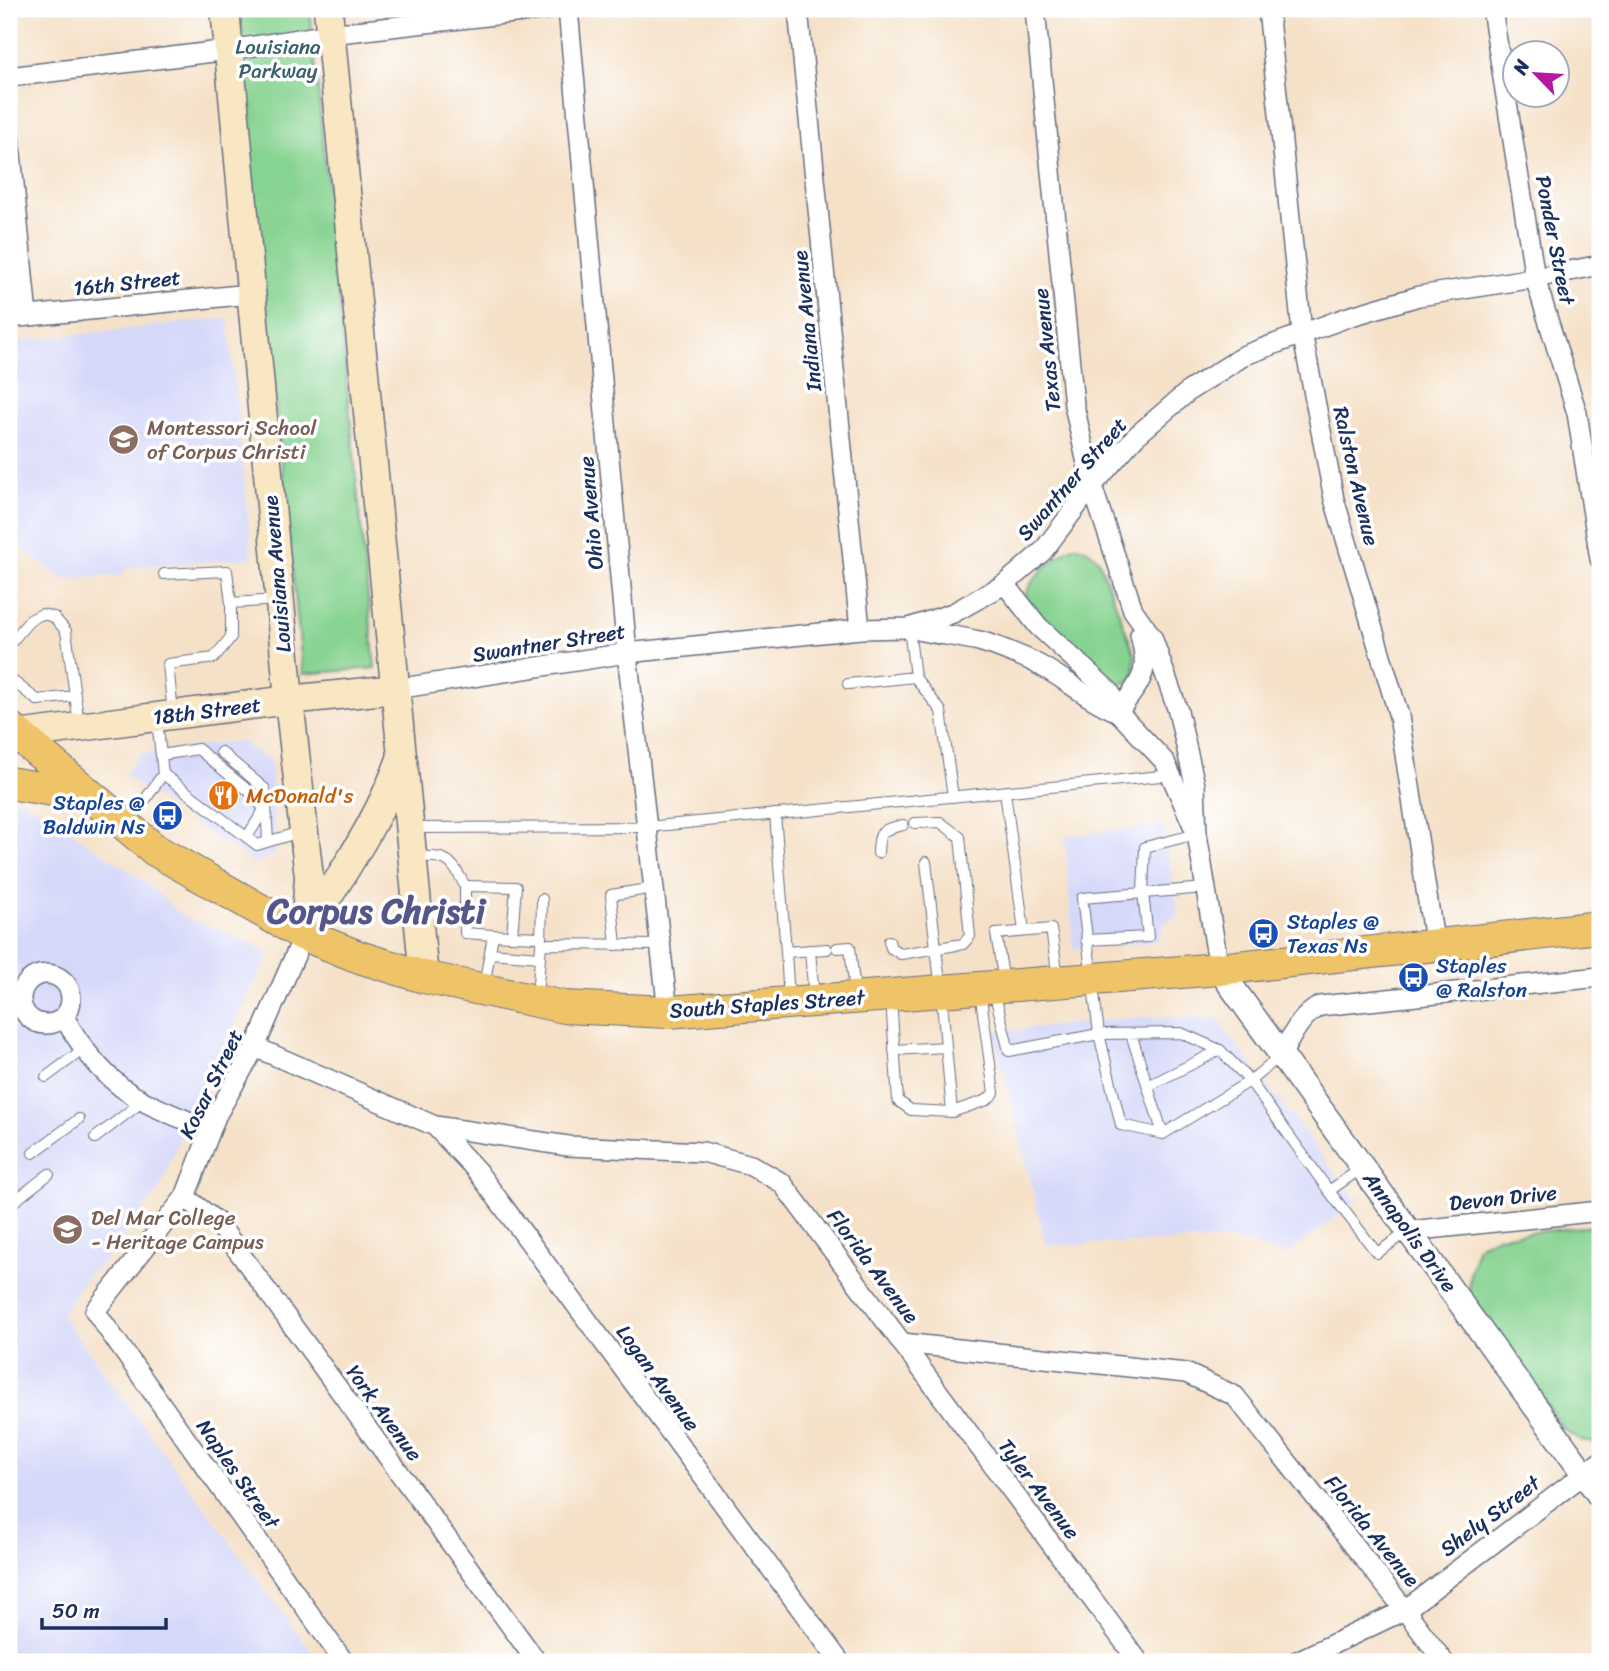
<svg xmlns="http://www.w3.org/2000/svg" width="1609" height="1671" font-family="Sriracha,sans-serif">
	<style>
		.built { fill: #d5d8f9 }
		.green { fill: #87d391; stroke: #518178; stroke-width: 2 }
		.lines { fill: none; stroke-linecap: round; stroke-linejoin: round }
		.service-casing { stroke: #676d83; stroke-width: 12 }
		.minor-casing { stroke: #676d83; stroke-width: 22 }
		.tertiary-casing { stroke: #676d83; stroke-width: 27 }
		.secondary-casing { stroke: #676d83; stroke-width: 31 }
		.primary-casing { stroke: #676d83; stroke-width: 34 }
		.service { stroke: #fff; stroke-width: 10 }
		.minor { stroke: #fff; stroke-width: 19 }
		.tertiary { stroke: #fff; stroke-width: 24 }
		.secondary { stroke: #f9e7c3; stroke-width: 28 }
		.primary { stroke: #efc469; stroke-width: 32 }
		.labels { text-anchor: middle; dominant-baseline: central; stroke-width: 7; stroke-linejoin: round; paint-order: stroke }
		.park-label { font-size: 21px; fill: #3b606d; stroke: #fff }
		.street-label { font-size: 21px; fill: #1b2f5e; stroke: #fff }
		.education-label { font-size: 21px; fill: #785e54; stroke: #fff; text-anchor: start }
		.food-label { font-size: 21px; fill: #c56008; stroke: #fff; text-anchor: start }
		.transit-label { font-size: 21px; fill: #164399; stroke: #fff; text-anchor: start }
		.town-label { font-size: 35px; font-weight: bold; fill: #56568b; stroke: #fff }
	</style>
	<rect width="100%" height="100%" fill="#fff"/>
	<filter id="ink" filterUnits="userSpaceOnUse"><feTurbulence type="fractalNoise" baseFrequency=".0143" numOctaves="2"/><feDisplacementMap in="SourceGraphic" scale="14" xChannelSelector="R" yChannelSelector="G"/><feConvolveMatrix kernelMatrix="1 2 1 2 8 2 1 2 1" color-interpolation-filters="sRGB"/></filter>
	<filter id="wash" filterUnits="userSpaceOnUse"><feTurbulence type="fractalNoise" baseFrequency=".00686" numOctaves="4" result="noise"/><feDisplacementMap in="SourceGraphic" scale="28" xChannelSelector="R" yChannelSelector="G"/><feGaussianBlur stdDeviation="1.57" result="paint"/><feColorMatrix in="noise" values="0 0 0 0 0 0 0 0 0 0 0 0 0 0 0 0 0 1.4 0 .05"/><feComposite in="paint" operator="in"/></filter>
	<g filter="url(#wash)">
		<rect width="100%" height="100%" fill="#f5e1c8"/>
		<!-- built -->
		<g class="built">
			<path d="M228 318 252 558 128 567 121 576 62 579 9 538V342Z"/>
			<path d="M240 741 271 761 276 854 254 863 124 776 139 754Z"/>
			<path d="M9 797 25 801 144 881 184 917 235 936 269 953 179 1140 159 1191 97 1269 88 1274 61 1314 319 1662H9Z"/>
			<path d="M1163 825 1179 916 1166 922 1158 941 1073 949 1065 836Z"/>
			<path d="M1140 1017 1216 1018 1357 1201 1286 1255 1235 1240 1046 1245 994 1032Z"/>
		</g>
		<!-- green -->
		<g class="green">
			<path d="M235 9H310L375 668 303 674Z"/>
			<path d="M1074 546C1086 547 1092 552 1099 561L1135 655 1134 677C1126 684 1121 685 1111 681L1066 644 1029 602 1026 594C1033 574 1057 556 1074 546Z"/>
			<path d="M1600 1225V1443L1580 1440 1565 1430 1473 1305C1465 1285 1471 1266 1478 1246L1497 1236Z"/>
		</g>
	</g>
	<g filter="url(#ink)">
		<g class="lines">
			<defs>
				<g id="service">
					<path d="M164 574 227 571 231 603"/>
					<path d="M9 645 30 620 42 614 54 617 66 631 79 724"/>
					<path d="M915 677 941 711 953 797"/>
					<path d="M9 678 37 700 75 696"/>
					<path d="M848 684 915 677 909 628"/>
					<path d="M173 713 168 664 214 658 231 637V603L279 600"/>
					<path d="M157 720 163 774 257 845 303 831"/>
					<path d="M221 752 265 789 268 841"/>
					<path d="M161 755 198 749 256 797 264 810 247 837"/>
					<path d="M1005 792 1024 931"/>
					<path d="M775 814 786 952 827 949"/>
					<path d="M129 823 163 774"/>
					<path d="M413 828 647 827 1171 775"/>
					<path d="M878 853C879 830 881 830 903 825"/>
					<path d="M414 857C447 856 450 857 465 886"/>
					<path d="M422 914 465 913"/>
					<path d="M512 936 541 937"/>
					<path d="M1086 940 1148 937 1143 893 1145 847 1197 834"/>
					<path d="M889 941 891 948 901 954 963 944 970 936 960 837 940 822 915 823"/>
					<path d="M541 944 542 899"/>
					<path d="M616 945 611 895 654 888"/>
					<path d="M837 948 850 947 855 993"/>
					<path d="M810 950 814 998"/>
					<path d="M786 952 789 1000"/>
					<path d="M490 953 540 957"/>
					<path d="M1004 982 996 934 1051 929 1058 978"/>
					<path d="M484 986 493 935 465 933V886L516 887 512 936 493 935"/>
					<path d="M994 991 1009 1051 1099 1034 1082 898 1206 888"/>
					<path d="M537 997 541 944 660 945"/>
					<path d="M891 999 898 1101 911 1110 952 1112 941 991 926 862"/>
					<path d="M1131 1034 1163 1134 1121 1125 1099 1034 1181 1033 1220 1050 1250 1081 1281 1055"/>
					<path d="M894 1050 946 1047"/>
					<path d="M46 1077 85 1048"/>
					<path d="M1148 1086 1220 1050"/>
					<path d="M952 1112 987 1100 994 1093 980 991"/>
					<path d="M1163 1134 1250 1081 1329 1191 1363 1167"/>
					<path d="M95 1138 143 1101"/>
					<path d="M33 1153 79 1119"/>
					<path d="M1329 1191 1377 1253 1409 1231"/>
					<path d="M12 1203 49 1174"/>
				</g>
				<g id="minor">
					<path d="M568 9 627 653 668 1012"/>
					<path d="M798 9 860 629"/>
					<path d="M1035 9 1074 405 1092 486 1133 610 1152 637 1178 711 1195 785 1197 834"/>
					<path d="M1268 9 1302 332 1334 499 1399 716 1435 947"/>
					<path d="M1492 9 1535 278 1577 413 1600 559"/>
					<path d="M9 77 229 50 330 34 549 9"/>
					<path d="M9 133 27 316"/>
					<path d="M9 318 250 294"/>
					<path d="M1005 584 1038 626 1110 692 1118 712 1165 762 1197 834 1219 969"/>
					<path d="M910 628C933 634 957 636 979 641 994 645 1011 652 1025 658 1059 672 1085 699 1118 712"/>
					<path d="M396 689 627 653 860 629 909 628 953 613 1005 584 1043 551 1092 486 1135 437 1190 390 1245 355 1348 317 1419 296 1535 278 1600 265"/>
					<path d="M1118 712C1141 680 1151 675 1140 635"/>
					<path d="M304 935 255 1047 216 1116 185 1197 95 1311 344 1662"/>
					<circle cx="46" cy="999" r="25"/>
					<path d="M64 1017C82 1050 111 1086 145 1102 166 1113 189 1121 210 1130"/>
					<path d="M255 1047 435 1126 568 1146 703 1152 751 1165 782 1183 902 1343 1186 1373 1235 1396 1405 1610 1444 1662"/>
					<path d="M1281 1055C1292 1036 1300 1016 1320 1006L1600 977"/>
					<path d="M435 1126 477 1171 840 1662"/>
					<path d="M185 1197 217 1222 537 1662"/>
					<path d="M1410 1231 1600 1211"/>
					<path d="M902 1343 1139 1662"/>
					<path d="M1295 1662 1405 1610 1600 1462"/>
				</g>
				<path id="tertiary" d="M1219 969 1600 1496"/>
				<g id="secondary">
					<path d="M225 9 289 700 309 877 305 929"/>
					<path d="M9 736 289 700 396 689"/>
					<path d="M403 761 424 977"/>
					<path d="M304 935C339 878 380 820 402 756L328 9"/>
				</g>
				<g id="primary">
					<path d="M9 727 155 850 304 935 359 957 424 977 564 1007 668 1012 891 995 1219 969 1600 927"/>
					<path d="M9 783 90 796"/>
				</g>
			</defs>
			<!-- service casing -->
			<use href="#service" class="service-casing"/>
			<!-- minor casing -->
			<use href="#minor" class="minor-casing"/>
			<!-- tertiary casing -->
			<use href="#tertiary" class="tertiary-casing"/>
			<!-- secondary casing -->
			<use href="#secondary" class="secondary-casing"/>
			<!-- primary casing -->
			<use href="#primary" class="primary-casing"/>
			<!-- service -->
			<use href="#service" class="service"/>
			<!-- minor -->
			<use href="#minor" class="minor"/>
			<!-- tertiary -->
			<use href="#tertiary" class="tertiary"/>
			<!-- secondary -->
			<use href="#secondary" class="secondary"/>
			<!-- primary -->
			<use href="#primary" class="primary"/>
		</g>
	</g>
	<!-- icons -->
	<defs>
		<symbol id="school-disc" viewBox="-11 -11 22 22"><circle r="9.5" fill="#8d6e63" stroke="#fff"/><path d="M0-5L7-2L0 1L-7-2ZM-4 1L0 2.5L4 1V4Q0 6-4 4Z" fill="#fff"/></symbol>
		<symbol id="restaurant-disc" viewBox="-11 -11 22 22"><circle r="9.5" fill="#e8710a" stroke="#fff"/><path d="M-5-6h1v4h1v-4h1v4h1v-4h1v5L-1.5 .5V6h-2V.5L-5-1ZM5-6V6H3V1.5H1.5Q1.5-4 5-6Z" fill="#fff"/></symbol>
		<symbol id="bus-disc" viewBox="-11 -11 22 22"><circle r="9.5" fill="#1a4fb4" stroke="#fff"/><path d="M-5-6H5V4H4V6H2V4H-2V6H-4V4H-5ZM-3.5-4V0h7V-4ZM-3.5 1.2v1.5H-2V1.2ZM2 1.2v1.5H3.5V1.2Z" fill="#fff"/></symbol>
		<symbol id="university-disc" viewBox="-11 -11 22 22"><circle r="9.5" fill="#8d6e63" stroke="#fff"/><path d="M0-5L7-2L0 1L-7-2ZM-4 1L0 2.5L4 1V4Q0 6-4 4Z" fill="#fff"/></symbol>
	</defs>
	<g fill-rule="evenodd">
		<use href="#school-disc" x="106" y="422" width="35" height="35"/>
		<use href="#restaurant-disc" x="206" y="778" width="35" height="35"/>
		<use href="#bus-disc" x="150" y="798" width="35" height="35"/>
		<use href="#bus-disc" x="1246" y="916" width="35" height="35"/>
		<use href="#bus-disc" x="1396" y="960" width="35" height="35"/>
		<use href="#university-disc" x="50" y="1212" width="35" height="35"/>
	</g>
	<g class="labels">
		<!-- park labels -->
		<g class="park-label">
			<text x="278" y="47">Louisiana<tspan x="278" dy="24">Parkway</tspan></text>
		</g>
		<!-- street labels -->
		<g class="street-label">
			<text transform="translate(1555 240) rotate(79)">Ponder Street</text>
			<text transform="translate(127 283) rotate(-6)">16th Street</text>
			<text transform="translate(807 321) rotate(-96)">Indiana Avenue</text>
			<text transform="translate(1047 350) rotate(-96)">Texas Avenue</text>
			<text transform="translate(1356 476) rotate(77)">Ralston Avenue</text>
			<text transform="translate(1072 479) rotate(-49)">Swantner Street</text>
			<text transform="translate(591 513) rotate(-95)">Ohio Avenue</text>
			<text transform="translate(277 574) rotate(-95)">Louisiana Avenue</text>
			<text transform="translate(549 643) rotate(-9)">Swantner Street</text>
			<text transform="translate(207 711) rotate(-7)">18th Street</text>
			<text transform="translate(767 1004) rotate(-4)">South Staples Street</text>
			<text transform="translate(211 1084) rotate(-64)">Kosar Street</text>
			<text transform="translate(1503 1198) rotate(-6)">Devon Drive</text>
			<text transform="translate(1410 1232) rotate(54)">Annapolis Drive</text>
			<text transform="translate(873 1266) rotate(53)">Florida Avenue</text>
			<text transform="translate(658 1378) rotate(54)">Logan Avenue</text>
			<text transform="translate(384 1413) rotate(54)">York Avenue</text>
			<text transform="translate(238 1474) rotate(55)">Naples Street</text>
			<text transform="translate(1039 1489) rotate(53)">Tyler Avenue</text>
			<text transform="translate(1490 1516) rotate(-37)">Shely Street</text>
			<text transform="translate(1372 1531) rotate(51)">Florida Avenue</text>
		</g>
		<!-- education labels -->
		<g class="education-label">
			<text x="147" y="428">Montessori School<tspan x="147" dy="24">of Corpus Christi</tspan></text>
			<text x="91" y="1218">Del Mar College<tspan x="91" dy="24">- Heritage Campus</tspan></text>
		</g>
		<!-- food labels -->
		<g class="food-label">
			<text x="246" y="796">McDonald's</text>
		</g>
		<!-- transit labels -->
		<g class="transit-label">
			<text x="145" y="803" text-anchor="end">Staples @<tspan x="145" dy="24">Baldwin Ns</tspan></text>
			<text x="1287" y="922">Staples @<tspan x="1287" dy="24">Texas Ns</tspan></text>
			<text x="1436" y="966">Staples<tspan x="1436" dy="24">@ Ralston</tspan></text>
		</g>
		<!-- town labels -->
		<g class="town-label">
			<text x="376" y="911">Corpus Christi</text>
		</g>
	</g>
	<!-- margin -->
	<rect width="1609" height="1671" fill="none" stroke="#fff" stroke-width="35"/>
	<!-- north arrow -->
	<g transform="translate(1536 74) rotate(295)"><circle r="33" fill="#ffffff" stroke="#a4acbf" stroke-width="2"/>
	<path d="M0-5L12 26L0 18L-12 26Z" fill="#b5179e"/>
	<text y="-10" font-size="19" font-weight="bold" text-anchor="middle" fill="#1b2f5e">N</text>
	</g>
	<!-- scale -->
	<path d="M42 1618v10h124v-10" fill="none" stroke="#1b2f5e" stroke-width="3.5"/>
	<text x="52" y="1618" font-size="21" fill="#1b2f5e" stroke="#ffffff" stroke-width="5" paint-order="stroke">50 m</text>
</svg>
